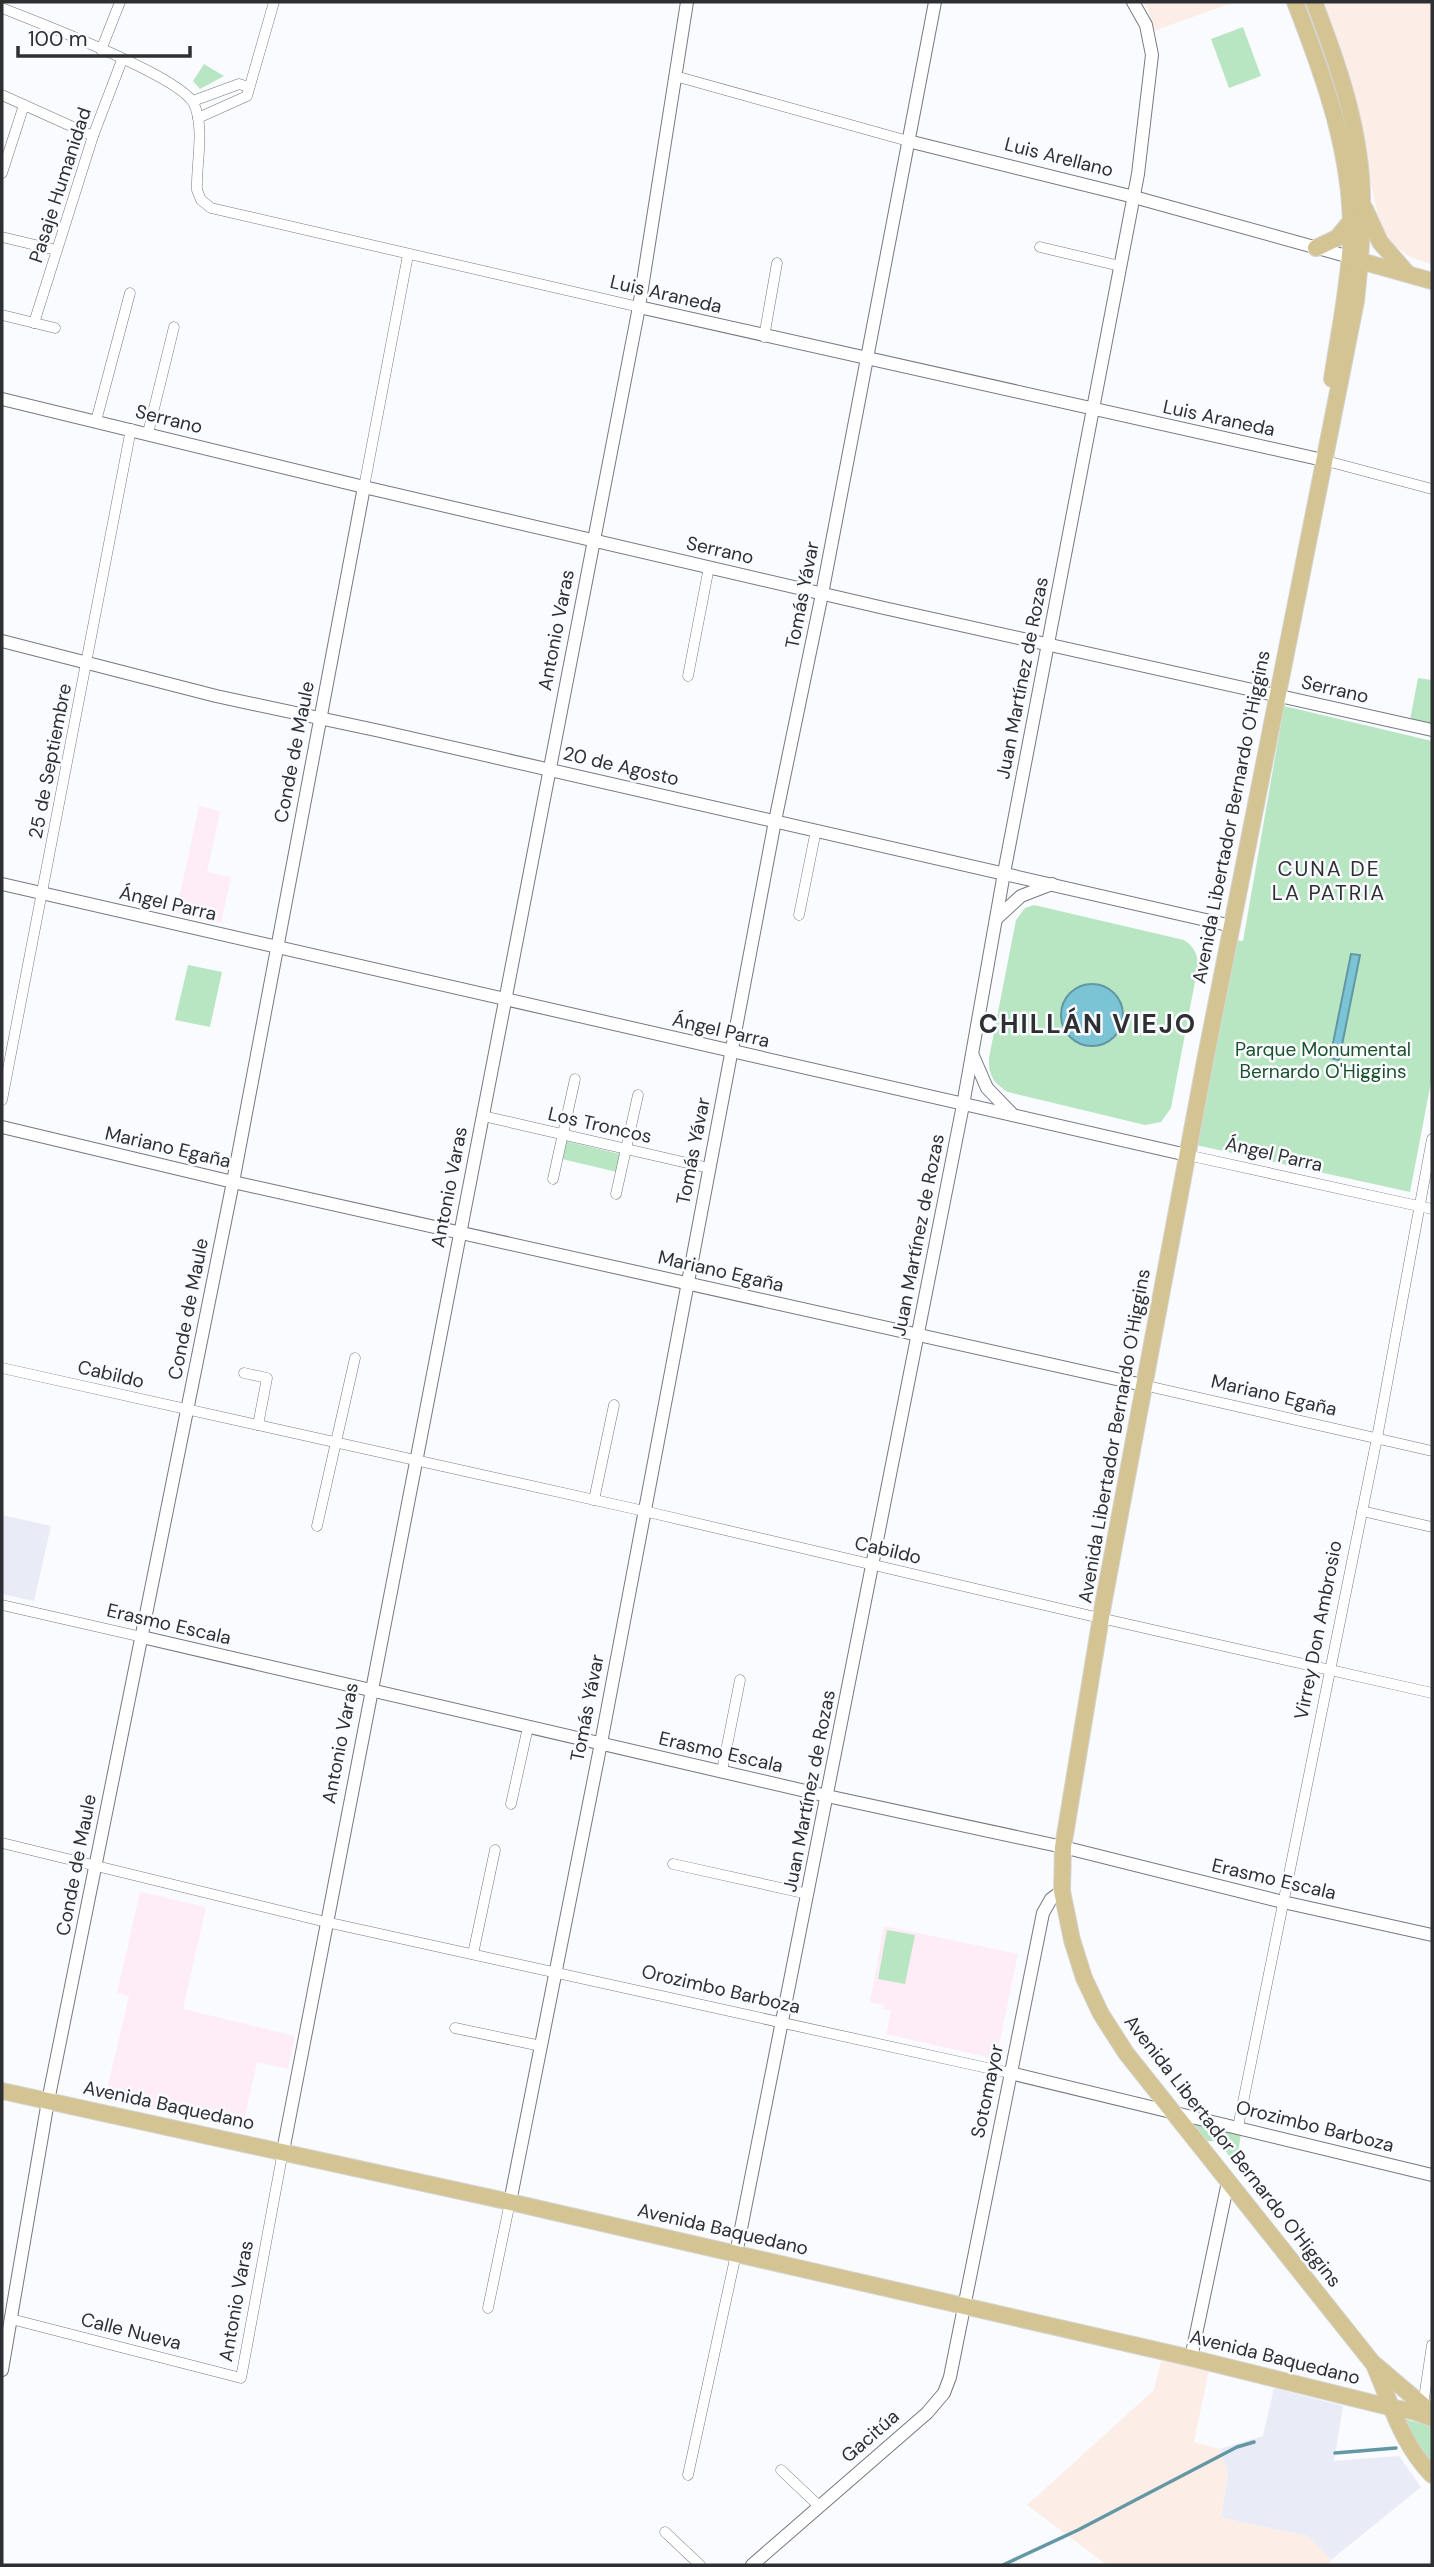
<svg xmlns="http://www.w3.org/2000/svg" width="1434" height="2567" font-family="'DM Sans',sans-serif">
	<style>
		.built { fill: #e9ecf6 }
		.industrial { fill: #fceee7 }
		.education { fill: #feecf6 }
		.green { fill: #b9e6c2 }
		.water { fill: #7ac4d5; stroke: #6397a4; stroke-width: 2 }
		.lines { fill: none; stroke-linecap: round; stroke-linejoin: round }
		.stream { stroke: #6397a4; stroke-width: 3.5 }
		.minor-casing { stroke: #767981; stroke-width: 11 }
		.tertiary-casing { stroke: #767981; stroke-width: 14 }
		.primary-casing { stroke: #d5d5d6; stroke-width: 18 }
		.minor { stroke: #fff; stroke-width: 10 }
		.tertiary { stroke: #fff; stroke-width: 12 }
		.primary { stroke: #d4c493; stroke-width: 16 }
		.labels { text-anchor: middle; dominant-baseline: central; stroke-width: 5; stroke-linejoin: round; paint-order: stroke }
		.street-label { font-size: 19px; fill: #2d2f32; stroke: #fafbff }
		.park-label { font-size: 19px; fill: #1a512b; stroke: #fafbff }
		.neighbourhood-label { font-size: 21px; letter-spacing: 2px; fill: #2d2f32; stroke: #fafbff }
		.district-label { font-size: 26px; font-weight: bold; letter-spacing: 2px; fill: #2d2f32; stroke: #fafbff }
	</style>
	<rect width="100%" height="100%" fill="#fafbff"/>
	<!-- built -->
	<g class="built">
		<path d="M2 1515 51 1526 34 1601 2 1594Z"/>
		<path d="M1274 2388 1343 2406 1334 2461 1399 2456 1421 2487 1331 2560 1308 2536 1221 2518 1228 2473 1220 2449 1263 2436Z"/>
	</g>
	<!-- industrial -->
	<g class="industrial">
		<path d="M1143 2H1234L1154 31 1148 9Z"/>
		<path d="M1319 2H1432V265L1408 256 1382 236 1367 165Z"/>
		<path d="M1161 2361 1209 2370 1194 2442 1220 2449 1228 2473 1221 2518 1308 2536 1331 2560 1329 2565H1107L1027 2505 1154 2390Z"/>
	</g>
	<!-- education -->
	<g class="education">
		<path d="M199 806 220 811 207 872 231 877 221 923 176 913Z"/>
		<path d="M140 1892 206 1907 183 2009 295 2036 288 2069 257 2062 242 2130 105 2098 129 1996 117 1993Z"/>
		<path d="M884 1926 1018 1954 996 2059 886 2034 891 2011 883 2009 884 2005 870 2002Z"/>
	</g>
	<!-- green -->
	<g class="green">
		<path d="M1243 27 1261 76 1229 88 1211 39Z"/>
		<path d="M204 64 224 76 200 89 193 81Z"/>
		<path d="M1418 678 1432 680V725L1410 720Z"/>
		<path d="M1284 706 1432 741V1077L1410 1192 1196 1145 1235 940 1243 941Z"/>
		<path d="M1034 905 1184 940C1194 946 1198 955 1198 966L1171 1108 1161 1122 1145 1125 1008 1092C993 1083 988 1074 989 1058L1016 920 1025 908Z"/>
		<path d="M188 965 222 972 210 1027 175 1020Z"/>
		<path d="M566 1141 620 1154 617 1172 562 1159Z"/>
		<path d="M887 1930 915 1935 905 1984 878 1979Z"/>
		<path d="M1194 2124 1241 2134 1236 2165 1218 2141H1207Z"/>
		<path d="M1400 2418 1432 2426V2465L1417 2447Z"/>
	</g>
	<!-- water -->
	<g class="water">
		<path d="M1351 954 1360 955 1339 1060 1330 1058Z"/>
		<circle cx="1092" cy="1015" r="31"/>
	</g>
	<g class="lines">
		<!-- stream -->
		<g class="stream">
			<path d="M1335 2453 1396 2448"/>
			<path d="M1003 2565 1078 2530 1237 2447 1254 2442"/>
		</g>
		<defs>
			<g id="minor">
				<path d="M2 8C36 22 181 76 194 104 205 129 196 163 197 190L201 200 211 208 639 307"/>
				<path d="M101 50 120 2"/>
				<path d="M675 76 908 141"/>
				<path d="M2 95 93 136"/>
				<path d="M193 101 239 84 249 87"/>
				<path d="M198 118 247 96 274 2"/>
				<path d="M2 173 24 105"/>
				<path d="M2 237 56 250"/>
				<path d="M1040 247 1120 266"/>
				<path d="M2 315 55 328"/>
				<path d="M34 323 93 136 122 60"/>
				<path d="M764 337 777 263"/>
				<path d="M96 421 130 293"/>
				<path d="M148 433 174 327"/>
				<path d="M1323 460 1432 489"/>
				<path d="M364 487 408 255"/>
				<path d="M688 676 709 567"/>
				<path d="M799 915 816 830"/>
				<path d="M2 1100 131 429"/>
				<path d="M483 1116 709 1168"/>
				<path d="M1187 1155 1432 1209"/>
				<path d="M553 1179 575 1079"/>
				<path d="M616 1194 638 1095"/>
				<path d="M2 1368 644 1511 1087 1615 1432 1693"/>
				<path d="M244 1373 267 1378 258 1425"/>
				<path d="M1143 1385 1432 1451"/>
				<path d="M594 1500 614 1405"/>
				<path d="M1362 1511 1432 1527"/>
				<path d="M317 1526 355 1358"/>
				<path d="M2 1605 142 1637"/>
				<path d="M722 1771 740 1680"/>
				<path d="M511 1804 528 1727"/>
				<path d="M2 1843 326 1922 1010 2073"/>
				<path d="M673 1864 808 1894"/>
				<path d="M473 1954 495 1850"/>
				<path d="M455 2028 541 2046"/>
				<path d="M1238 2127 1377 1438 1432 1139"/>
				<path d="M488 2308 510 2202"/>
				<path d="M11 2319 241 2378 283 2151"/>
				<path d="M1423 2405 1432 2345"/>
				<path d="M781 2470 819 2506"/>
				<path d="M688 2475 736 2254"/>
				<path d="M665 2532 700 2565"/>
			</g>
			<g id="tertiary">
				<path d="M908 141 1134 197 1350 257"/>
				<path d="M639 307 1323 460"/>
				<path d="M2 399 364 487 884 608 1432 730"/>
				<path d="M2 641 216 696 380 731 1232 926"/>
				<path d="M2 884 1187 1155"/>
				<path d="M997 918 1021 896 1052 884"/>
				<path d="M973 1056 987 1088 1013 1115"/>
				<path d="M2 1127 233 1182 1143 1385"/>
				<path d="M142 1637 827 1796 1063 1847 1283 1902 1432 1935"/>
				<path d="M1010 2073 1432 2175"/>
				<path d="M283 2151 639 307 687 2"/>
				<path d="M510 2202 601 1743 775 821 822 594 935 2"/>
				<path d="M736 2254 963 1105 1004 873 1138 174 1152 55 1146 25 1133 2"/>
				<path d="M1191 2358 1228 2182"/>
				<path d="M2 2370 48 2101 233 1182 364 487"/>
				<path d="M752 2565 927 2413 944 2393 950 2377 1043 1913 1051 1899 1062 1891"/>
			</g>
			<g id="primary">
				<path d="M1295 2C1325 79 1353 156 1351 240 1349 286 1339 333 1332 379"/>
				<path d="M1314 2C1338 64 1360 127 1362 194 1363 230 1360 265 1356 301L1205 1061 1103 1605 1063 1847 1062 1891 1072 1940 1084 1978 1101 2014 1126 2053 1372 2362 1432 2413"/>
				<path d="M1365 209 1380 242 1407 273"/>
				<path d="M1316 248 1337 238 1351 221"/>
				<path d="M1350 258 1432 281"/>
				<path d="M2 2091 510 2202 1191 2358 1393 2408 1412 2411 1432 2418"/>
				<path d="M1375 2367C1392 2407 1402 2444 1432 2475"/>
			</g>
		</defs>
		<!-- minor casing -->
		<use href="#minor" class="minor-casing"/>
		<!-- tertiary casing -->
		<use href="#tertiary" class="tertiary-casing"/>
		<!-- primary casing -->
		<use href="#primary" class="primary-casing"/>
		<!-- minor -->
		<use href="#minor" class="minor"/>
		<!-- tertiary -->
		<use href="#tertiary" class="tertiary"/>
		<!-- primary -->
		<use href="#primary" class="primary"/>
	</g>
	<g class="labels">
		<!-- street labels -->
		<g class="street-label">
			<text transform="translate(1059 157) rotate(14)">Luis Arellano</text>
			<text transform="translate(60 185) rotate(-72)">Pasaje Humanidad</text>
			<text transform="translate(666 294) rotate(13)">Luis Araneda</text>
			<text transform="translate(1219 418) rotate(12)">Luis Araneda</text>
			<text transform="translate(169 419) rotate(14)">Serrano</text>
			<text transform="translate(720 550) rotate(13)">Serrano</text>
			<text transform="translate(802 595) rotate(-79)">Tomás Yávar</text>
			<text transform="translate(556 630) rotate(-79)">Antonio Varas</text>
			<text transform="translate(1022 678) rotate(-79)">Juan Martínez de Rozas</text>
			<text transform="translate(1335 689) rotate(13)">Serrano</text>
			<text transform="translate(294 752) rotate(-79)">Conde de Maule</text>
			<text transform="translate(50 761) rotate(-79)">25 de Septiembre</text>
			<text transform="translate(621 766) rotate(13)">20 de Agosto</text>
			<text transform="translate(1231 817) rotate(-79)">Avenida Libertador Bernardo O'Higgins</text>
			<text transform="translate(168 903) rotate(13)">Ángel Parra</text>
			<text transform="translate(721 1030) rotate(13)">Ángel Parra</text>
			<text transform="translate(600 1125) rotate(13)">Los Troncos</text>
			<text transform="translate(168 1147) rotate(13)">Mariano Egaña</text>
			<text transform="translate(693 1151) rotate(-79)">Tomás Yávar</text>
			<text transform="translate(1274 1154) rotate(13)">Ángel Parra</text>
			<text transform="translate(449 1187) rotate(-79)">Antonio Varas</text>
			<text transform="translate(918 1235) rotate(-79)">Juan Martínez de Rozas</text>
			<text transform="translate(721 1271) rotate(13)">Mariano Egaña</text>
			<text transform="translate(188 1309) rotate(-79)">Conde de Maule</text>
			<text transform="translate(111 1374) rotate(13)">Cabildo</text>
			<text transform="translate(1274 1395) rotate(13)">Mariano Egaña</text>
			<text transform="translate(1114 1436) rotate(-80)">Avenida Libertador Bernardo O'Higgins</text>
			<text transform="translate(888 1550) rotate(13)">Cabildo</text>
			<text transform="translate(169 1624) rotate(13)">Erasmo Escala</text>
			<text transform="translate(1318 1630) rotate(-79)">Virrey Don Ambrosio</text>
			<text transform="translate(587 1708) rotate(-79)">Tomás Yávar</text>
			<text transform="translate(340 1743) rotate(-79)">Antonio Varas</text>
			<text transform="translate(721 1752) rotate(13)">Erasmo Escala</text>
			<text transform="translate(809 1791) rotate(-79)">Juan Martínez de Rozas</text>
			<text transform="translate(76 1865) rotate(-79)">Conde de Maule</text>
			<text transform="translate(1274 1879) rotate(13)">Erasmo Escala</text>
			<text transform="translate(721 1989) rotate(13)">Orozimbo Barboza</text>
			<text transform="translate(987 2091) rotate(-78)">Sotomayor</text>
			<text transform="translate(169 2105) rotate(12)">Avenida Baquedano</text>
			<text transform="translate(1315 2126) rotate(14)">Orozimbo Barboza</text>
			<text transform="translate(1233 2151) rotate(52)">Avenida Libertador Bernardo O'Higgins</text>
			<text transform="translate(723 2229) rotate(13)">Avenida Baquedano</text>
			<text transform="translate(236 2301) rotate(-80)">Antonio Varas</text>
			<text transform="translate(131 2331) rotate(14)">Calle Nueva</text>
			<text transform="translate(1275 2357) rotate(14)">Avenida Baquedano</text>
			<text transform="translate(870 2436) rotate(-41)">Gacitúa</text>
		</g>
		<!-- park labels -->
		<g class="park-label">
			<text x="1323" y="1049">Parque Monumental<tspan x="1323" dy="22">Bernardo O'Higgins</tspan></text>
		</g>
		<!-- neighbourhood labels -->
		<g class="neighbourhood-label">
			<text x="1329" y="869">CUNA DE<tspan x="1329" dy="24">LA PATRIA</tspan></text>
		</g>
		<!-- district labels -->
		<g class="district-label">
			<text x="1088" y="1024">CHILLÁN VIEJO</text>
		</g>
	</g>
	<!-- border -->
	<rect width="1434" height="2567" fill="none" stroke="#2d2f32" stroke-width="7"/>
	<!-- scale -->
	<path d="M18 46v10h172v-10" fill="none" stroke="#2d2f32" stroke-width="3.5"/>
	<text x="28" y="46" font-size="21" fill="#2d2f32" stroke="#fafbff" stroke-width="5" paint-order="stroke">100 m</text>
</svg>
